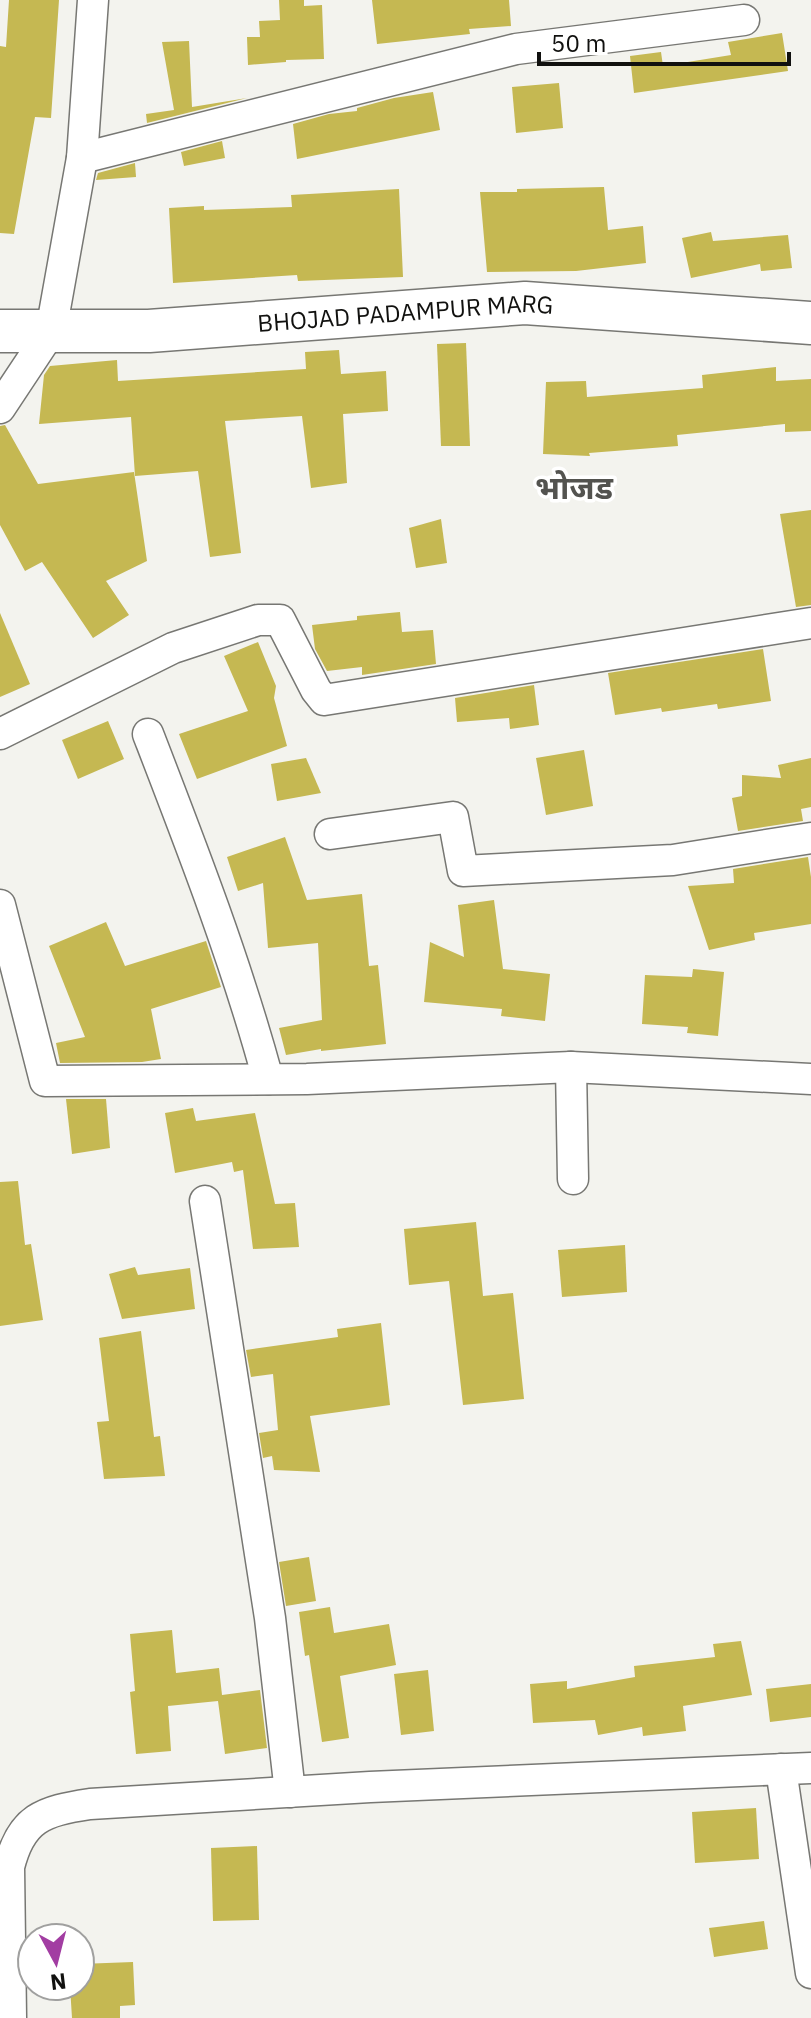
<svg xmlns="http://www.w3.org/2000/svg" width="811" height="2018" font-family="'IBM Plex Sans','Noto Sans Devanagari',sans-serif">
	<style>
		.building { fill: #c5b852 }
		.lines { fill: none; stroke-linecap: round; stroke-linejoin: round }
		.street-casing { stroke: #777773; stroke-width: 33 }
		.secondary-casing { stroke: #777773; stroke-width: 45 }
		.street { stroke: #fff; stroke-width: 30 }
		.secondary { stroke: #fff; stroke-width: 42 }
		.labels { text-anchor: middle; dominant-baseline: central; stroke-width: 7; stroke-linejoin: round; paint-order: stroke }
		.street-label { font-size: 24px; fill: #11110f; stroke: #fff }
		.district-label { font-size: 32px; font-weight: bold; fill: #53534f; stroke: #fff }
	</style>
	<rect width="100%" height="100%" fill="#f3f3ee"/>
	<!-- building -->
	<g class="building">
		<path d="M9 0H59L51 118 35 117 14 234 0 233V46L6 47Z"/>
		<path d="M279 0H304V6L322 5 324 59 286 60V62L248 65 247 37H260L259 21 280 20Z"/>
		<path d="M372 0H509L511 26 469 29 470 34 377 44Z"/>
		<path d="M782 33 788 71 634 93 630 56 661 52 663 66 731 55 728 42Z"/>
		<path d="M189 41 192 107 247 98 147 123 146 114 174 110 162 42Z"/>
		<path d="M559 83 563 128 516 133 512 87Z"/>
		<path d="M433 92 440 130 297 159 293 124 329 114 357 111V108L394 98Z"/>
		<path d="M222 141 225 158 184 166 181 152Z"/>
		<path d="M135 163 136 177 96 180 98 173Z"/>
		<path d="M604 187 608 230 643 226 646 263 576 271 487 272 480 192H517V189Z"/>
		<path d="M399 189 403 277 298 281 297 275 173 283 169 208 204 206V210L292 207 291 195Z"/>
		<path d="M711 232 713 241 788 235 792 268 761 271 760 264 691 278 682 238Z"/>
		<path d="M466 343 470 446H441L437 344Z"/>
		<path d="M339 350 341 374 386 371 388 411 343 414 347 483 311 488 302 416 225 421 241 553 210 557 198 471 135 476 131 417 39 424 44 375 50 366 117 360 118 381 306 369 305 352Z"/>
		<path d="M776 367V381L811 379V431L785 432V424L677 435 678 446 589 453 590 456 543 454 546 382 586 381 587 397 703 388 702 375Z"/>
		<path d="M5 425 38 484 134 472 147 561 106 581 129 615 93 638 42 562 25 571 0 525V426Z"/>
		<path d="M811 510V605L796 607 780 514Z"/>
		<path d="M441 519 447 563 416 568 409 528Z"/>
		<path d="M400 612 402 632 433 630 436 664 362 675V667L327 671 315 649 312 625 357 620V616Z"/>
		<path d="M0 613 30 684 0 697Z"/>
		<path d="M258 642 276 686 274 698 287 746 197 779 179 734 248 711 224 656Z"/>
		<path d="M763 649 771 701 718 709 717 704 662 712 661 708 615 715 608 673Z"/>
		<path d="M534 685 539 725 510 729 509 718 457 722 455 698Z"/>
		<path d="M108 721 124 759 78 779 62 740Z"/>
		<path d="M584 750 593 806 546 815 536 758Z"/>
		<path d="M306 758 321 793 277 801 271 764Z"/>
		<path d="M811 758V807L801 809 803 821 738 831 732 798 742 796V775L781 778 778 765Z"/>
		<path d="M285 837 307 900 362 894 369 966 378 965 386 1044 321 1051V1049L286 1055 279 1028 322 1020 318 943 268 948 263 883 238 891 227 857Z"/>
		<path d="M808 857 811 877V924L754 933 755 940 709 950 688 886 734 883 733 869Z"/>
		<path d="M494 900 503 969 550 974 545 1021 501 1016 502 1009 424 1002 430 942 464 957 458 905Z"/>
		<path d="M106 922 125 966 206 941 221 987 151 1009 161 1059 142 1062 60 1063 56 1043 85 1037 49 946Z"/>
		<path d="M693 969 724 972 718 1036 687 1033 688 1027 642 1024 645 975 692 977Z"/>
		<path d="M66 1099H106L110 1148 72 1154Z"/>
		<path d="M193 1108 196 1121 255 1113 275 1204 295 1203 299 1247 253 1249 243 1170 234 1172 232 1162 175 1173 165 1113Z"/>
		<path d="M18 1181 25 1245 31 1244 43 1320 0 1326V1182Z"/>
		<path d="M476 1222 483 1296 513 1293 524 1399 463 1405 449 1281 409 1285 404 1229Z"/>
		<path d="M625 1245 627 1292 562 1297 558 1250Z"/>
		<path d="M135 1267 138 1275 190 1268 195 1309 122 1319 109 1274Z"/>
		<path d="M381 1323 390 1405 310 1416 320 1472 274 1470 272 1456 263 1458 259 1433 278 1430 273 1374 251 1377 246 1350 338 1337 337 1329Z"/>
		<path d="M141 1331 154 1437 160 1436 165 1476 104 1479 97 1422 109 1421 99 1338Z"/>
		<path d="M309 1557 316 1601 286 1606 279 1562Z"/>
		<path d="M330 1607 334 1633 389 1624 396 1665 340 1676 349 1738 322 1742 309 1655 305 1656 299 1612Z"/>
		<path d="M172 1630 176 1673 219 1668 222 1695 260 1690 267 1748 225 1754 218 1701 168 1706 171 1751 136 1754 130 1692 135 1691 130 1634Z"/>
		<path d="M741 1641 752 1695 683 1706 686 1731 643 1736 642 1727 598 1735 595 1720 533 1723 530 1684 567 1681V1689L635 1677 634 1666 715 1657 713 1644Z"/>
		<path d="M428 1670 434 1731 401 1735 394 1674Z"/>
		<path d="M811 1684V1717L770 1722 766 1689Z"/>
		<path d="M756 1808 759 1859 695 1863 692 1812Z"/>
		<path d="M257 1846 259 1920 213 1921 211 1848Z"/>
		<path d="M764 1921 768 1949 714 1957 709 1928Z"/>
		<path d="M133 1962 135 2005 120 2006V2018H72L70 1986H80V1964Z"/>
	</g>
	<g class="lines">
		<defs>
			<g id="street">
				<path d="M82 158 516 49 744 20"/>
				<path d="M0 408 51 331 82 158 93 0"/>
				<path d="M0 734 173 648 258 620H280L316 690 324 700 811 623"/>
				<path d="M148 734C192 848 236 961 268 1079"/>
				<path d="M330 834 453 817 463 871 673 860 811 838"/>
				<path d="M0 905 45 1081 307 1079 571 1067 811 1079"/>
				<path d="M571 1067 573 1179"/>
				<path d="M205 1201 270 1618 290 1792"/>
				<path d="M781 1769 811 1973"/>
				<path d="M11 2018 9 1867C21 1818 43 1811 90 1804L370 1787 811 1768"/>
			</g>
			<g id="secondary">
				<path id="s1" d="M0 331H149L525 303 811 323"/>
			</g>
		</defs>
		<!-- street casing -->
		<use href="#street" class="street-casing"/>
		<!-- secondary casing -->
		<use href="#secondary" class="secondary-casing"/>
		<!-- street -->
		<use href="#street" class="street"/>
		<!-- secondary -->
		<use href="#secondary" class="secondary"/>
	</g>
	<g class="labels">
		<!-- street labels -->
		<g class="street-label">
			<text stroke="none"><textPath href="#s1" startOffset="406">BHOJAD PADAMPUR MARG</textPath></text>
		</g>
		<!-- district labels -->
		<g class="district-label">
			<text x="574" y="487">भोजड</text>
		</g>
	</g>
	<!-- north arrow -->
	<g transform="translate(56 1962) rotate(173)"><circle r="38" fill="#ffffff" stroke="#a0a09f" stroke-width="2"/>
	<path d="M0-6L14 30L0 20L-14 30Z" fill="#a23da2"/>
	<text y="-12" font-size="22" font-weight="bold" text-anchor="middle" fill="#11110f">N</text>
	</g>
	<!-- scale -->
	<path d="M539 52v12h250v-12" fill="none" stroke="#11110f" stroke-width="4"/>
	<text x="551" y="52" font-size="24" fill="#11110f" stroke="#ffffff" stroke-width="6" paint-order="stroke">50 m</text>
</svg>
